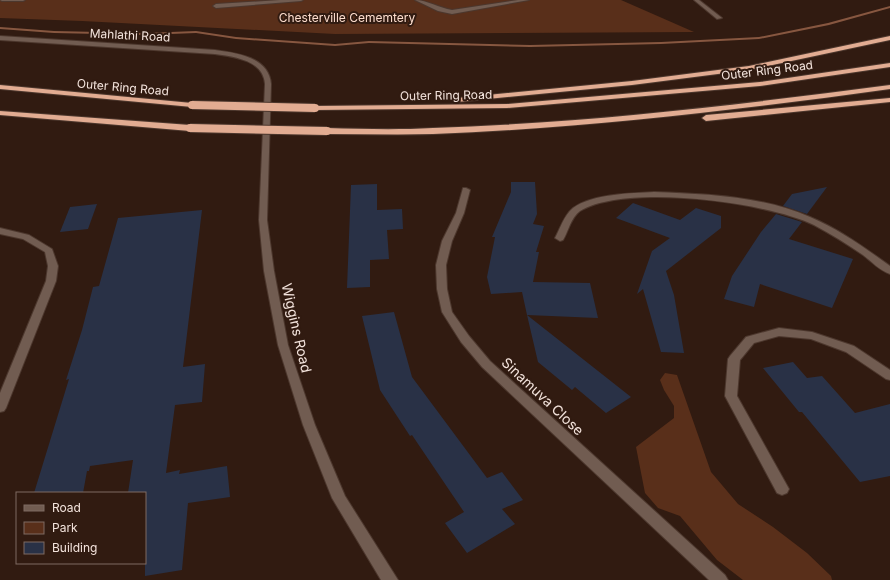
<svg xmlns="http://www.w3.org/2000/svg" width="890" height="580" font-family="Inter,sans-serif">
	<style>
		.green { fill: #592f1a }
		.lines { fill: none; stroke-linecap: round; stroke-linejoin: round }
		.stream { fill: #875740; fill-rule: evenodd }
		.building { fill: #293146 }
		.minor-casing { stroke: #4c372d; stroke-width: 2 }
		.highway-casing { stroke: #4c372d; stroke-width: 2 }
		.minor { fill: #715c51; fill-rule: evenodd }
		.highway { fill: #e2ac92; fill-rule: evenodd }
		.highway-bridge-casing { stroke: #4c372d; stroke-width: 10; stroke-linecap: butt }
		.highway-bridge { stroke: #e2ac92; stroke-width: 8 }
		.labels { text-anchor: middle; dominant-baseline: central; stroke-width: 4; stroke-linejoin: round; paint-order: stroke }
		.far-park-label { font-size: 12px; fill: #fdddce; stroke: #311b11 }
		.far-street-label { font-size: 12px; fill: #f3e3dc; stroke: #311b11 }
		.street-label { font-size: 14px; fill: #f3e3dc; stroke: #311b11 }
	</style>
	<rect width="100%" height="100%" fill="#311b11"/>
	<!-- green -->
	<g class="green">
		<path d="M0 0H621L694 32 335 34 82 21 0 18Z"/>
		<path d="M665 373 677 375 711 472 738 504 773 527 807 553 831 576 832 580H743L717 560 680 516 658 508 645 493 636 447 674 418V406L664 390 660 380Z"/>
	</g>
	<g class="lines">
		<!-- stream -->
		<path class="stream" d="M890 6V8L829 25 759 39 661 44 530 47 369 43 335 46 236 39 196 33 145 35 54 33 0 29V27L54 31 145 33 196 31 236 37 335 44 369 41 530 45 661 42 759 37 828 23Z"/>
	</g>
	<!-- building -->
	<g class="building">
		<path d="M511 182H535L537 214 533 224 544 226 536 252H539L533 282 590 283 598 318 527 315 522 292 491 294 487 277 495 237H492L511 192Z"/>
		<path d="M377 184V210L402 209 403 229 387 230 389 259 370 260V287L347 288 351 185Z"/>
		<path d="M827 187 807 214 783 206 792 194Z"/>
		<path d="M633 203 680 220 696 208 721 216V228L666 271 674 295 684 353 661 352 643 289 637 294 652 251 670 238 616 218Z"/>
		<path d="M97 204 88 229 60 232 70 207Z"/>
		<path d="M202 210 183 367 205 364 202 402 175 405 166 473 180 470 179 474 227 466 230 497 188 503 182 570 145 576V493H128L133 460 90 466 89 471H87L83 493H34L69 379 66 380 82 330 93 287 99 286 118 218Z"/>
		<path d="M776 214 802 222 789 239 853 259 832 308 760 284 754 307 724 299 732 276 761 232Z"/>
		<path d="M394 312 412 377 487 478 502 472 523 500 502 509 515 524 467 553 445 523 464 512 412 435 410 436 380 390 362 316Z"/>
		<path d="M527 315 631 397 606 413 575 387 572 390 538 362Z"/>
		<path d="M793 362 807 378 822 376 855 413 890 404V476L860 482 802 412H799L763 368Z"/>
	</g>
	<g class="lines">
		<defs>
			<g id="minor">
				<path d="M0 0H25L23 1H2Z"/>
				<path d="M280 0H303L301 1 216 8 213 6 216 4Z"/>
				<path d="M415 0C427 0 439 8 452 10L518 0H529L452 14 438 11Z"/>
				<path d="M694 0H699L722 18 717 19Z"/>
				<path d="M0 36 215 50C237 53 269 57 271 84L267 220 274 271 288 345 315 425 345 496 398 580H381L332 498 303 425 278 345 264 271 259 220 265 84C263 60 235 57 215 54L0 40Z"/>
				<path d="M463 188H466L470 190 464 213 452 241 446 265 447 289 452 312 469 336 490 361 725 575 728 580H709L482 367 461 342 442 312 437 289 436 265 442 241 456 213Z"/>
				<path d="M654 192C706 194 762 196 810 217 839 229 865 248 890 266V274C880 271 871 261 863 255 847 244 831 234 814 225 766 202 626 183 580 211 571 217 568 232 563 240L560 241 555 238C560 229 564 215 573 208 592 194 631 193 654 192Z"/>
				<path d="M0 228 29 235 52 249 58 266 56 281 6 408 4 411 0 412V393L46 281 48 266 45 252 23 239 0 234Z"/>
				<path d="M779 328 812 332 854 346 890 370V380L886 379 846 352 811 339 779 336 754 343 740 360 737 396 789 489 787 493 782 495 777 493 725 396 728 359 730 356 746 337Z"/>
			</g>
			<g id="highway">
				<path d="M890 36V40L749 70 632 85 457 102 453 100 457 98 632 81 749 66Z"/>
				<path d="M890 63V67L760 86 507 108 315 110 311 108 315 106 507 104 760 82Z"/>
				<path d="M0 85 192 103 196 105 192 107 0 89Z"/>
				<path d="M890 85V89C738 110 586 128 433 134 398 135 362 134 327 134L323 131 327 128C362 129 398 130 433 128 586 123 738 105 890 85Z"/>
				<path d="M890 98V102L706 121 702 118 706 115Z"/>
				<path d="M0 111 190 125 194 128 190 131 0 115Z"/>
			</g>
		</defs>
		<!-- minor casing -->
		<use href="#minor" class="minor-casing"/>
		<!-- highway casing -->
		<use href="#highway" class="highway-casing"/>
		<!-- minor -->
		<use href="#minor" class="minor"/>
		<!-- highway -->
		<use href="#highway" class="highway"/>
		<defs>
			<g id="highway-bridge">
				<path d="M192 105 315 108"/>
				<path d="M190 128 327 131"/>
			</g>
		</defs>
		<!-- highway-bridge casing -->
		<use href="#highway-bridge" class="highway-bridge-casing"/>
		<!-- highway-bridge -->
		<use href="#highway-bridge" class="highway-bridge"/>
	</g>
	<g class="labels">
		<!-- far-park labels -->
		<g class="far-park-label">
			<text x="347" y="17">Chesterville Cememtery</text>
		</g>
		<!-- far-street labels -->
		<g class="far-street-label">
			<text transform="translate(130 35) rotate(3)">Mahlathi Road</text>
			<text transform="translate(767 70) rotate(-7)">Outer Ring Road</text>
			<text transform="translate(123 87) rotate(5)">Outer Ring Road</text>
			<text transform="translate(446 95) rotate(-1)">Outer Ring Road</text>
		</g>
		<!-- street labels -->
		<g class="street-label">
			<text transform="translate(297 328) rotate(77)">Wiggins Road</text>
			<text transform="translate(543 396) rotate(43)">Sinamuva Close</text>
		</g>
	</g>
	<!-- legend -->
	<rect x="16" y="492" width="130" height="72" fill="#311b11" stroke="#7f6b62"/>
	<rect x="24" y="505" width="20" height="6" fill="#715c51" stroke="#7f6b62"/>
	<text x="52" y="512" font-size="12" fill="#f3e3dc">Road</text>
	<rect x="24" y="522" width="20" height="12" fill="#592f1a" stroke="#7f6b62"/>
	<text x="52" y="532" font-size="12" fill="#f3e3dc">Park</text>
	<rect x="24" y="542" width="20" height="12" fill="#293146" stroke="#7f6b62"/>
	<text x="52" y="552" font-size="12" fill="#f3e3dc">Building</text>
</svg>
